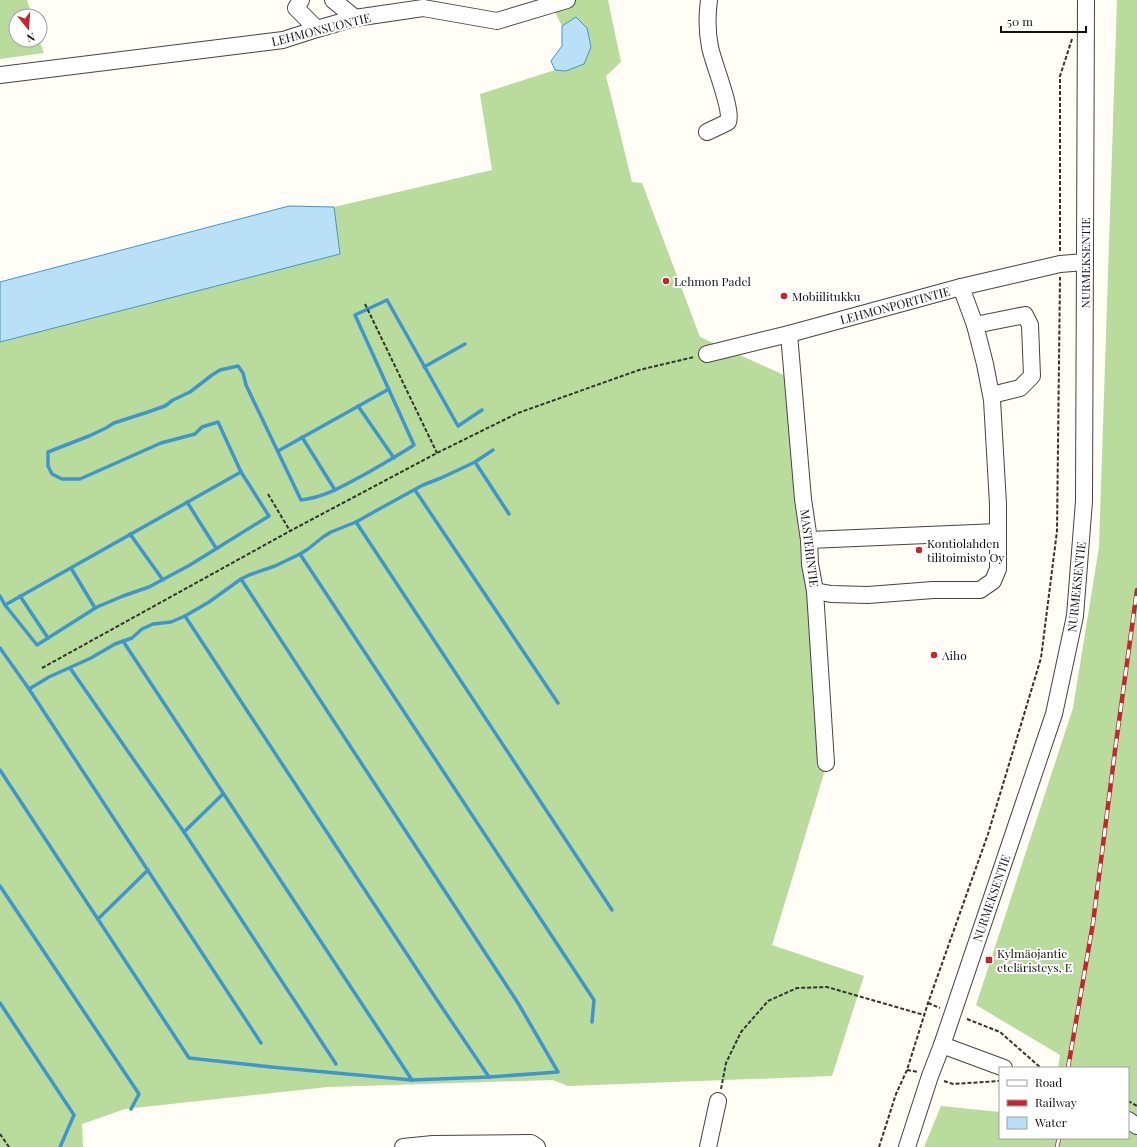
<svg xmlns="http://www.w3.org/2000/svg" width="1137" height="1147" font-family="'Playfair Display',serif">
	<style>
		.forest { fill: #b9dc9c }
		.water { fill: #b9e0f7; stroke: #3f96cf }
		.lines { fill: none; stroke-linecap: round; stroke-linejoin: round }
		.stream { stroke: #3f96cf; stroke-width: 3.5 }
		.minor-casing { stroke: #444; stroke-width: 18 }
		.path { stroke: #333; stroke-width: 2; stroke-dasharray: 4 2; stroke-linecap: butt }
		.minor { stroke: #fff; stroke-width: 16 }
		.rail-casing { stroke: #c4262e; stroke-width: 4.5 }
		.rail { stroke: #fff; stroke-width: 3; stroke-dasharray: 9; stroke-linecap: butt }
		.poi-dot { fill: #c4262e; stroke: #fff; stroke-width: 1.5 }
		.labels { text-anchor: middle; dominant-baseline: central; stroke-width: 4; stroke-linejoin: round; paint-order: stroke }
		.street-label { font-size: 12px; fill: #111; stroke: #fff }
		.poi-label { font-size: 12px; fill: #111; stroke: #fff; text-anchor: start }
	</style>
	<rect width="100%" height="100%" fill="#fffdf5"/>
	<!-- forest -->
	<g class="forest">
		<path d="M0 0H27L32 16H16V40H39L44 53 0 59Z"/>
		<path d="M572 0H608L621 62 606 76 632 182 642 183 700 337 786 376 825 770 772 945 864 976 832 1076 568 1086 553 1080 328 1087 125 1109 82 1124 83 1147H0V342L339 254 334 207 492 170 480 94 555 70 566 71 576 17 562 26 552 6Z"/>
		<path d="M1117 0H1137V1147H924L941 1106 1000 1112V1138H1128V1068H1058L1060 1055 976 1005 1073 708 1099 547Z"/>
	</g>
	<!-- water -->
	<g class="water">
		<path d="M576 17 587 28 591 47 584 64 566 71 555 70 551 61 562 46V26Z"/>
		<path d="M289 206 334 207 340 254 0 342V282Z"/>
	</g>
	<g class="lines">
		<!-- stream -->
		<g class="stream">
			<path d="M424 367 465 344"/>
			<path d="M358 406 394 458"/>
			<path d="M302 437 335 490"/>
			<path d="M278 451 389 389"/>
			<path d="M475 462 509 514"/>
			<path d="M415 490 558 703"/>
			<path d="M187 502 216 548"/>
			<path d="M356 522 612 910"/>
			<path d="M130 534 163 580"/>
			<path d="M300 554 594 1000 592 1022"/>
			<path d="M71 568 95 608"/>
			<path d="M0 596 5 605 37 645 97 607 123 596 149 587 190 565 269 516 241 472 218 422 202 427 195 434 161 443 80 479H62L52 474 48 466V452L89 436 106 428 114 423 148 412 165 406 173 400 190 392 212 375 220 370 238 366 243 373 246 385 301 500C326 497 347 484 369 472 384 463 399 455 414 445L355 315 387 300 458 426 482 410"/>
			<path d="M20 596 48 638"/>
			<path d="M5 605 241 472"/>
			<path d="M185 616 437 1000 489 1077"/>
			<path d="M123 641 412 1080"/>
			<path d="M0 648 29 689 261 1043"/>
			<path d="M70 668 184 832 336 1064"/>
			<path d="M29 689 49 677 91 658 115 644 132 638 142 629 153 624 171 622 185 616 209 602 241 579 249 575 275 566 300 554 308 549 323 537 331 532 356 522 381 508 423 485 441 478 475 462 493 450"/>
			<path d="M0 770 189 1058 271 1067 412 1080 489 1077 558 1072 518 1003 241 579"/>
			<path d="M184 832 223 794"/>
			<path d="M0 886 139 1094 131 1109"/>
			<path d="M98 919 148 870"/>
			<path d="M0 1003 74 1115 60 1147"/>
		</g>
		<defs>
			<g id="minor">
				<path d="M301 0 296 8 317 29"/>
				<path d="M333 0 355 18"/>
				<path d="M0 75 283 40 317 29 355 18 423 8 497 21 567 0"/>
				<path d="M707 132 728 122C733 110 713 63 710 47 707 32 707 15 709 0"/>
				<path d="M975 325 1025 315 1030 325 1032 376 1020 388 992 395"/>
				<path d="M789 334 803 499 809 540 810 564 815 591 826 763"/>
				<path d="M707 354 789 334 961 287 1060 264 1085 262"/>
				<path d="M809 540 998 532"/>
				<path d="M815 591 831 594 868 595 933 590H980L993 581 998 569V504L992 400 985 364 975 325 961 287"/>
				<path d="M942 1045 1004 1068"/>
				<path d="M1128 1120 1137 1126"/>
				<path d="M403 1147 433 1144 531 1143 537 1147"/>
				<path d="M708 1147 718 1101"/>
				<path d="M907 1147 930 1076 942 1045 1054 714 1075 616 1084 501 1086 0"/>
			</g>
		</defs>
		<!-- minor casing -->
		<use href="#minor" class="minor-casing"/>
		<!-- path -->
		<g class="path">
			<path d="M1060 251V76L1072 39"/>
			<path d="M365 304 437 453"/>
			<path d="M268 494 290 531"/>
			<path d="M42 668 290 531 437 453 518 413 639 370 694 357"/>
			<path d="M928 1003 940 1008"/>
			<path d="M967 1019 1000 1032 1041 1068"/>
			<path d="M907 1070 918 1072"/>
			<path d="M944 1081 953 1084 999 1081"/>
			<path d="M721 1089 726 1063 741 1032 768 1001 797 988 827 987 924 1015"/>
			<path d="M1128 1101 1137 1106"/>
			<path d="M0 1134 9 1147"/>
			<path d="M879 1147 896 1094 907 1070 928 1003 988 834 1041 658 1057 531 1060 277"/>
		</g>
		<!-- minor -->
		<use href="#minor" class="minor"/>
		<defs>
			<g id="rail">
				<path d="M1068 1068 1093 923 1116 743 1137 590"/>
				<path d="M1057 1147 1059 1138"/>
			</g>
		</defs>
		<!-- rail casing -->
		<use href="#rail" class="rail-casing"/>
		<!-- rail -->
		<use href="#rail" class="rail"/>
	</g>
	<!-- markers -->
	<g class="poi-dot">
		<circle cx="666" cy="281" r="4"/>
		<circle cx="784" cy="296" r="4"/>
		<circle cx="919" cy="550" r="4"/>
		<circle cx="934" cy="655" r="4"/>
		<rect x="985" y="956" width="8" height="8" rx="2"/>
	</g>
	<g class="labels">
		<!-- street labels -->
		<g class="street-label">
			<text transform="translate(321 29) rotate(-14)">LEHMONSUONTIE</text>
			<text transform="translate(1085 263) rotate(-90)">NURMEKSENTIE</text>
			<text transform="translate(895 305) rotate(-15)">LEHMONPORTINTIE</text>
			<text transform="translate(810 548) rotate(83)">MASTERINTIE</text>
			<text transform="translate(1076 587) rotate(-84)">NURMEKSENTIE</text>
			<text transform="translate(991 898) rotate(-71)">NURMEKSENTIE</text>
		</g>
		<!-- poi labels -->
		<g class="poi-label">
			<text x="674" y="281">Lehmon Padel</text>
			<text x="792" y="296">Mobiilitukku</text>
			<text x="927" y="543">Kontiolahden<tspan x="927" dy="14">tilitoimisto Oy</tspan></text>
			<text x="942" y="655">Aiho</text>
			<text x="997" y="953">Kylmäojantie<tspan x="997" dy="14">eteläristeys, E</tspan></text>
		</g>
	</g>
	<!-- legend -->
	<rect x="999" y="1067" width="130" height="72" fill="#ffffff" stroke="#a0a0a0"/>
	<rect x="1007" y="1080" width="20" height="6" fill="#ffffff" stroke="#a0a0a0"/>
	<text x="1035" y="1087" font-size="12" fill="#111111">Road</text>
	<rect x="1007" y="1100" width="20" height="6" fill="#c4262e" stroke="#a0a0a0"/>
	<text x="1035" y="1107" font-size="12" fill="#111111">Railway</text>
	<rect x="1007" y="1117" width="20" height="12" fill="#b9e0f7" stroke="#a0a0a0"/>
	<text x="1035" y="1127" font-size="12" fill="#111111">Water</text>
	<!-- north arrow -->
	<g transform="translate(28 28) rotate(163)"><circle r="19" fill="#ffffff" stroke="#a0a0a0"/>
	<path d="M0-3L7 15L0 10L-7 15Z" fill="#c4262e"/>
	<text y="-6" font-size="11" font-weight="bold" text-anchor="middle" fill="#111111">N</text>
	</g>
	<!-- scale -->
	<path d="M1001 26v6h85v-6" fill="none" stroke="#111111" stroke-width="2"/>
	<text x="1007" y="26" font-size="12" fill="#111111" stroke="#ffffff" stroke-width="3" paint-order="stroke">50 m</text>
</svg>
